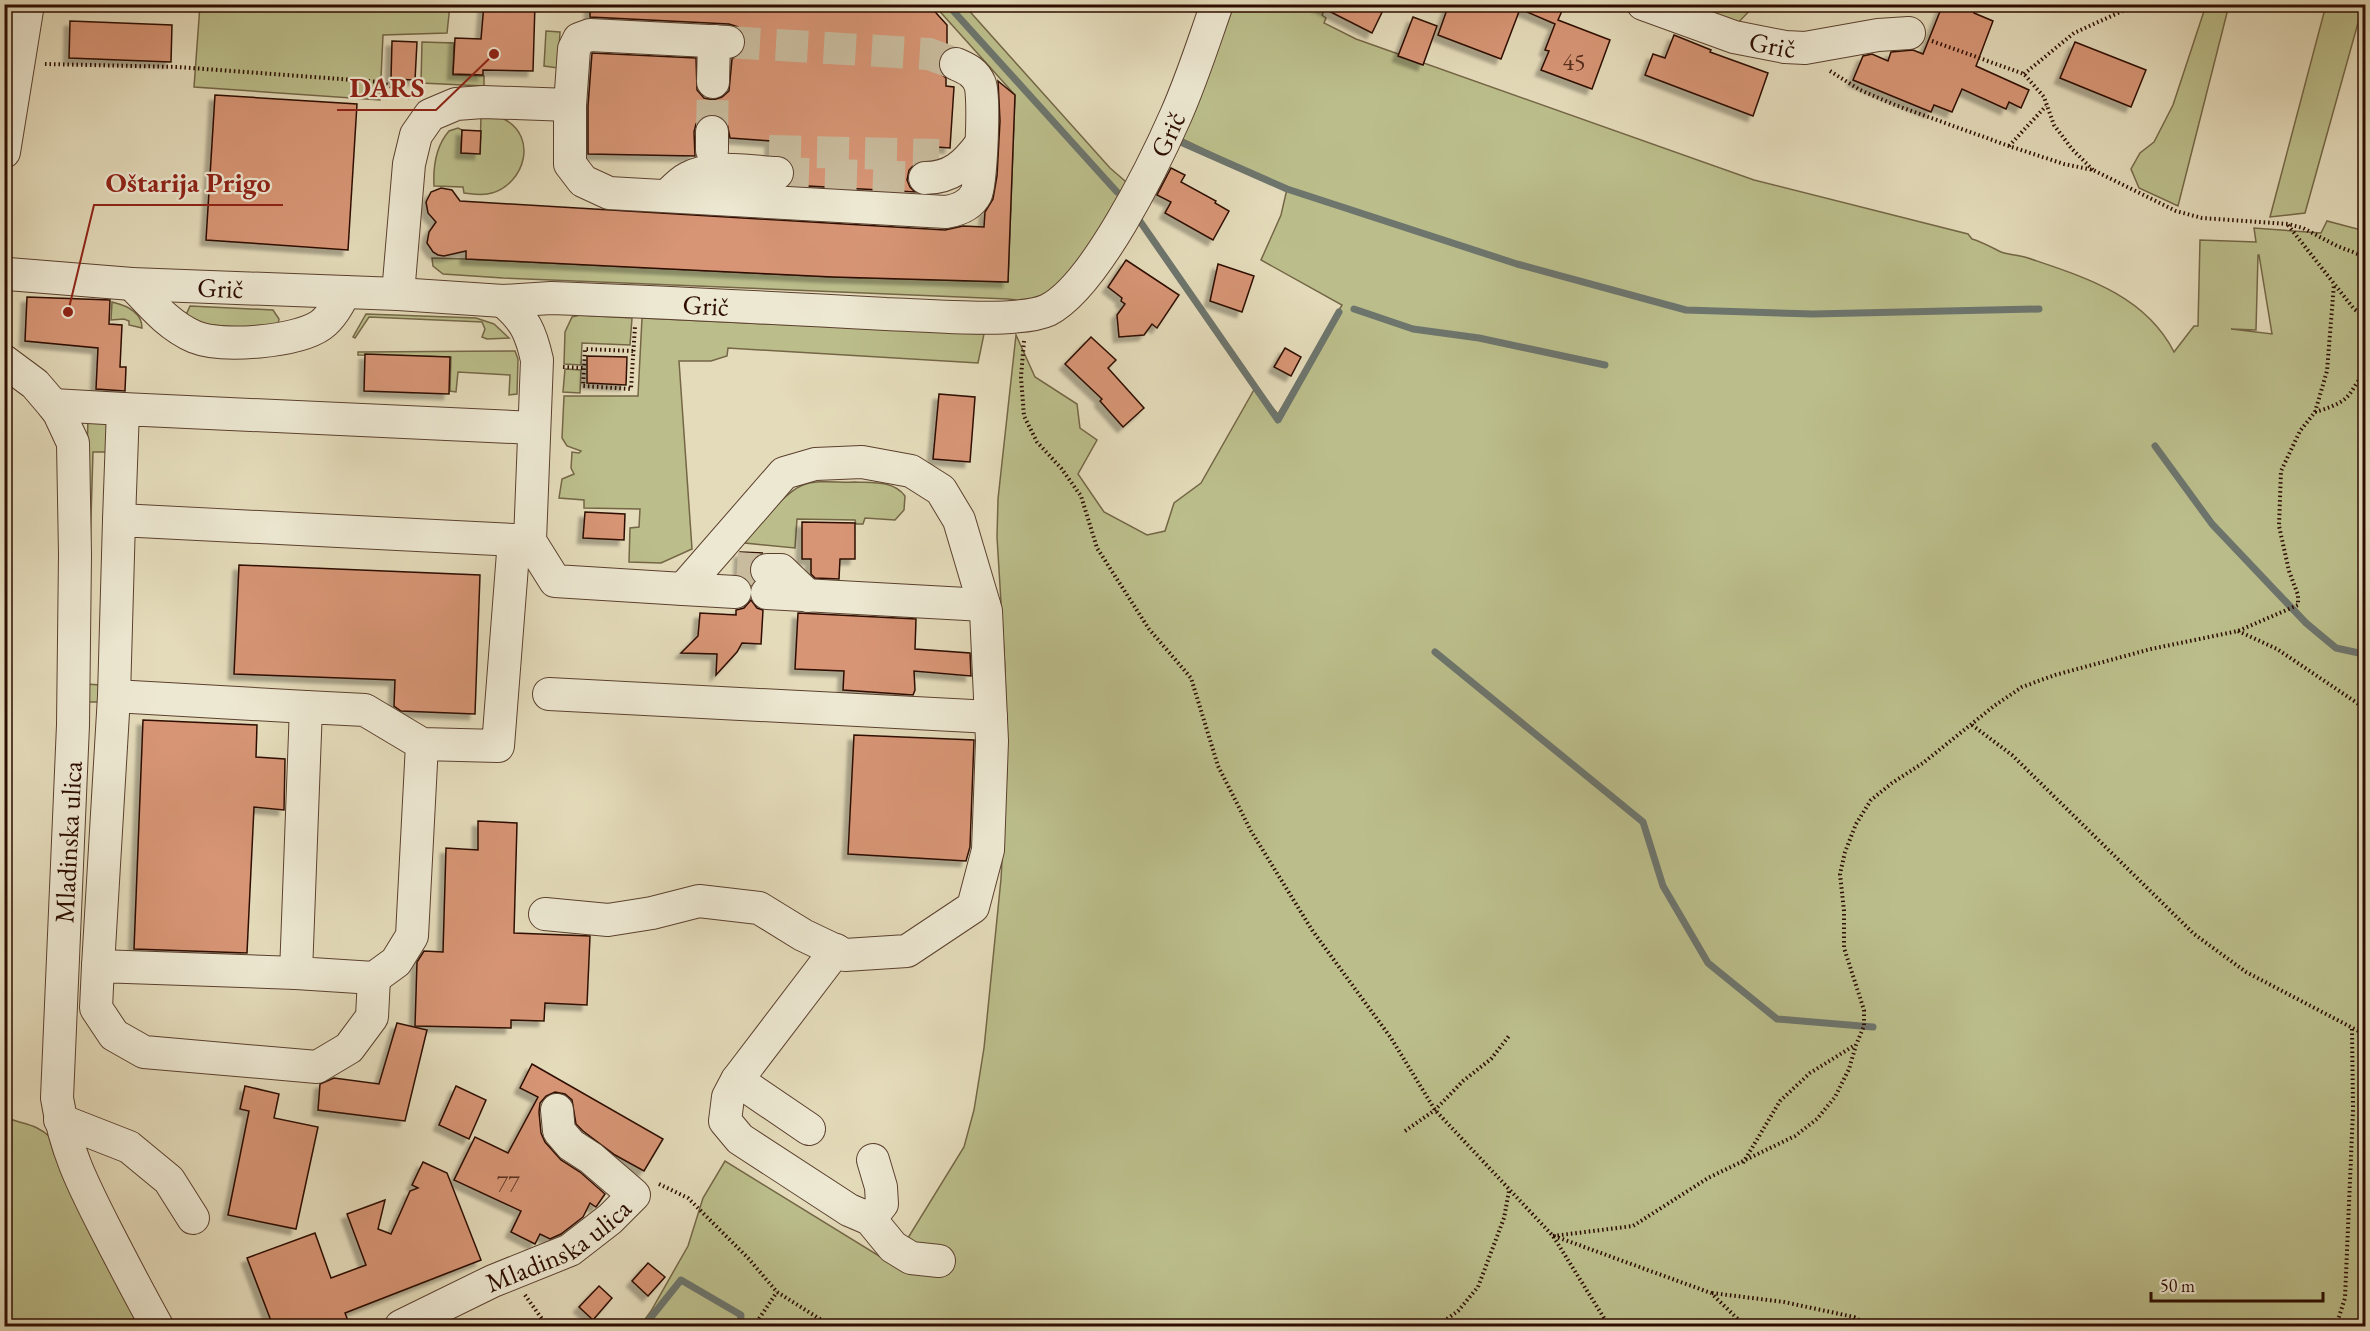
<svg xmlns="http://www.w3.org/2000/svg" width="2370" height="1331" font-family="'EB Garamond',serif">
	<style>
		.green { fill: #bbbe8b; stroke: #746646; stroke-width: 1.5; fill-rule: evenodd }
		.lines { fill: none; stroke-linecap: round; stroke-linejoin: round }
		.stream { stroke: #6d756d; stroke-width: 7 }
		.building { fill: #d79575; stroke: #2d0d00; stroke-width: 1.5; filter: url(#shadow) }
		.minor-tunnel { stroke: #c9bc9e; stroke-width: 32; stroke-dasharray: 32 16; stroke-linecap: butt }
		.minor-casing { stroke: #5b402e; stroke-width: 34 }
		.path { stroke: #2d0d00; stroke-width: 4; stroke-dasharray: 1.5 3; stroke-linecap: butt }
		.minor { stroke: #ede8d2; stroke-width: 32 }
		.labels { text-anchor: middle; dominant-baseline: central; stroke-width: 4.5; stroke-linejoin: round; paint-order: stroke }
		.number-label { font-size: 24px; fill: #582f1d }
		.street-label { font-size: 27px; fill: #2d0d00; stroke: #ede8d2 }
		.leader { fill: none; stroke: #8f2418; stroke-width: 2 }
		.callout-dot { fill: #8f2418; stroke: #ede8d2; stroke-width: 2 }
		.callout-label { font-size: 28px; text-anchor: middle; font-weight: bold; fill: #8f2418; stroke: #ede8d2; stroke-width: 4.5; stroke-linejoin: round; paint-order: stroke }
	</style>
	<defs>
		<filter id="shadow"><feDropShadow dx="-5.5" dy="5.5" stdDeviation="1.5" flood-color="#0004"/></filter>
	</defs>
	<rect width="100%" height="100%" fill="#e4dbba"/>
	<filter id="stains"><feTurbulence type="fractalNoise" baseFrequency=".00333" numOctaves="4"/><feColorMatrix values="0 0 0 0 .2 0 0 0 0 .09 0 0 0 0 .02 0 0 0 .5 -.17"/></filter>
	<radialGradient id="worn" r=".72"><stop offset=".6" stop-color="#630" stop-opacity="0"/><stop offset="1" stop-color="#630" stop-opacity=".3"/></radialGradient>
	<!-- green -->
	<g class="green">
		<path d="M200 5V4L450 5 447 33 383 35 380 100 194 87Z"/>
		<path d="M934 5H964L1110 168 1132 187 1052 297 1016 307V300L1008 299 503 278 443 274 433 266 432 258 466 259 833 277 1008 282 1015 95Z"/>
		<path d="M1223 5H1327L1322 15 1326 18 1324 23 1356 39 1754 180 1968 234 1972 239C1982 242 1991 247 2001 252 2009 255 2019 255 2028 258 2084 277 2145 295 2174 352L2194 326H2198L2200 240 2256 242 2254 228 2321 233 2327 221 2365 231V1326H640L651 1311 688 1246 703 1198 725 1161 892 1264 964 1147 974 1110 984 1048 1001 879 1007 769 1005 668 997 537 998 499 1016 335 1035 377 1077 404 1080 428 1097 440 1078 474 1104 512 1147 535 1165 531 1174 503 1201 483 1255 388 1278 414 1342 305 1261 260 1281 215 1287 189 1174 135ZM2258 255H2259L2272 334 2231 329 2256 330Z"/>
		<path d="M1670 5H1755L1734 27Z"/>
		<path d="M2206 5H2229L2178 206 2139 188 2131 169 2140 153 2154 142 2173 105Z"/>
		<path d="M2326 5H2363L2305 213 2270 217Z"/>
		<path d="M546 31 560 32 558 68 544 66Z"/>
		<path d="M422 42 454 43 453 75 484 76V86L421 83Z"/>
		<path d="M481 115C489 115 497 115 504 119 538 137 525 183 492 193 483 196 473 194 464 193L463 187 434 186C433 167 436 146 449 131L458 128 462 130 461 153H480Z"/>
		<path d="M112 302C125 305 142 312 142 328L129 325V321L124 319 111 320Z"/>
		<path d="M190 306 273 310 279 319 278 325 273 329 191 324 186 315Z"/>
		<path d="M366 314 476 318 494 324 509 338 487 339 482 337 485 329 482 322 369 317 355 338 353 337Z"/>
		<path d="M580 315 632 318 630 345 582 343 581 365 564 364 565 332 572 317Z"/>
		<path d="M642 318 984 334 978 363 728 348 727 356 711 361H679L692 549 661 563 629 562 630 528 639 527 640 509 584 508V500L559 498 562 479 574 474 571 468 572 452 579 453 581 451 567 446 562 438 564 396H638Z"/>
		<path d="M515 351 518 359 517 394 509 395 510 375 458 372 456 392 450 391 451 357 358 355V352Z"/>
		<path d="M565 369 581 370 580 393 563 392Z"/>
		<path d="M88 416H96L109 425V452H93L86 684 101 685 102 702H81Z"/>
		<path d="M855 482C872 483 893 480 905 496L904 510 895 520 865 518 863 524H856L855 520 797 519 795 548 745 543C749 530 789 490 803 485 818 479 839 483 855 482Z"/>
		<path d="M5 1117C23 1125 36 1123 51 1138L145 1326H5Z"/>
	</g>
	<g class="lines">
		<!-- stream -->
		<g class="stream">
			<path d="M947 4 1117 192"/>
			<path d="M1176 140 1287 189 1517 264 1686 310 1813 314 2039 309"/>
			<path d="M1137 217 1278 420 1339 312"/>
			<path d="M1354 309 1413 329 1479 338 1605 365"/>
			<path d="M2155 446 2212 524 2306 623 2336 648 2359 653 2366 652"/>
			<path d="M1435 652 1643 822 1663 886 1708 963 1777 1019 1873 1027"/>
			<path d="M644 1326 681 1280 741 1315 740 1326"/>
		</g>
	</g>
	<!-- building -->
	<g class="building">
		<path d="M484 4H535L533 71 483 70V75L453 74 455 38 481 39Z"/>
		<path d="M590 4H928L947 25V49L940 56 938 65 941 74 946 78V86L954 87 950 148 937 147 936 159 916 163 909 170 907 180 910 187 915 192 790 185 795 175 793 165 786 158 770 155 771 141 730 138 727 123 721 117 713 114 704 116 696 124 694 132 695 156 588 154V106L592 53 696 58 697 90 704 98 713 100 722 97 729 91 732 59 743 52 746 42 744 34 738 27 729 24 590 17Z"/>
		<path d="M1315 4H1386L1372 33Z"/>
		<path d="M1449 4H1565L1558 20 1610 40 1592 89 1541 70 1549 51 1545 50 1555 24 1520 9 1501 59 1438 35Z"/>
		<path d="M1943 4H1977L1974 13 1993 21 1976 66 2029 90 2021 108 2009 102 2006 109 1962 89 1952 112 1934 105 1931 112 1853 80 1863 56 1872 54 1888 61 1891 52 1913 50 1923 54Z"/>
		<path d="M1413 17 1437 26 1423 65 1398 56Z"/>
		<path d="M70 21 172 25 171 62 69 58Z"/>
		<path d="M1674 35 1711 50 1710 52 1768 73 1753 116 1645 75 1653 54 1665 58Z"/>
		<path d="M392 41 417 42 415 80 391 79Z"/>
		<path d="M2075 42 2146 70 2131 107 2060 78Z"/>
		<path d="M998 81 1015 95 1008 282 833 277 466 259V251L444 256 438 255 433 252 427 243 429 232 436 222 428 213 426 202 431 192 441 188 452 190 460 201 945 230 963 226 984 227 985 212 993 199 997 176 1000 121Z"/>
		<path d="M215 95 357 104 348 250 206 240Z"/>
		<path d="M462 130 481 131 480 154 461 153Z"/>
		<path d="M1171 168 1185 175 1181 182 1216 201 1215 203 1229 211 1213 240 1165 213 1171 202 1157 195Z"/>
		<path d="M1126 260 1179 295 1157 328 1152 324 1144 335 1119 337 1117 315 1125 304 1121 301 1122 298 1108 287Z"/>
		<path d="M1218 264 1254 276 1242 312 1210 301Z"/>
		<path d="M27 297 110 300 109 324 122 325 120 367H126L125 391 96 389 98 348 25 341Z"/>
		<path d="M1091 337 1116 360 1108 368 1144 408 1123 427 1100 401 1102 399 1065 364Z"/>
		<path d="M1285 348 1301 357 1291 376 1274 367Z"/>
		<path d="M365 354 450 357 449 394 364 391Z"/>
		<path d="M587 356 627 357 626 385 587 383Z"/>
		<path d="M939 394 975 397 970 462 933 459Z"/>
		<path d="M585 512 625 514 624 540 583 538Z"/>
		<path d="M802 522 855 523V559H840L839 579 815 578 811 574V559H802Z"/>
		<path d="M740 552 763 553 758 555 751 562 749 571 754 581 751 585 745 577 739 575Z"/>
		<path d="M239 565 480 575 475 714 401 711 394 706 395 680 234 674Z"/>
		<path d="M751 600 757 608 763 610 761 644 742 643 737 652 716 675 717 654 681 653 698 636 700 613 736 615V610L744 608Z"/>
		<path d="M798 613 916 619 915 649 970 653 971 676 914 671 915 690 913 695 843 690 844 671 795 669Z"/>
		<path d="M143 720 257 725 256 757 285 759 284 810 254 807 247 953 134 949Z"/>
		<path d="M854 735 974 740 970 847 966 861 848 854Z"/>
		<path d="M478 821 517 823 514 933 590 936 587 1005 545 1003 544 1021 511 1020V1028L415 1026 417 962 424 951 443 952 446 848 478 850Z"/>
		<path d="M397 1023 427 1030 405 1121 318 1110 320 1084 334 1078 379 1084Z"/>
		<path d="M532 1064 663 1139 644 1171 615 1155 583 1131 576 1124 572 1100 565 1094 555 1092 546 1096 540 1103 539 1112 541 1133 545 1142 561 1160 580 1172 605 1194 596 1207 590 1203 583 1217 561 1234 550 1239 540 1234 535 1244 511 1232 521 1211 454 1180 475 1137 508 1153 538 1097 520 1088Z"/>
		<path d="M245 1086 279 1094 274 1118 318 1127 296 1229 228 1215 249 1111 240 1109Z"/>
		<path d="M456 1086 486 1100 469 1139 439 1125Z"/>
		<path d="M423 1162 447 1173 481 1260 345 1313 350 1326H273L247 1258 315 1233 331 1278 366 1265 347 1214 385 1200 378 1229 391 1234 410 1191 418 1188 412 1185Z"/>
		<path d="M648 1263 665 1277 648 1296 632 1281Z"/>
		<path d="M599 1286 612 1298 593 1320 579 1307Z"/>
	</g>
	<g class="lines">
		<!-- minor-tunnel -->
		<g class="minor-tunnel">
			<path d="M728 42 929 54 956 64"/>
			<path d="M712 132 713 82"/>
			<path d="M769 151 939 155"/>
			<path d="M777 173 925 178"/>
			<path d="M737 568 767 570"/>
		</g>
		<defs>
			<g id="minor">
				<path id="s1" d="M1643 4 1734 37 1785 47 1805 48 1878 35 1909 33"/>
				<path d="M713 82 714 41"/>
				<path d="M570 105V164L583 181 609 193 946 212C958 210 970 206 976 194 981 184 985 94 980 84 975 72 967 69 956 64"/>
				<path d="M712 150V132"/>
				<path d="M4 152 28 4"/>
				<path d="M925 178C951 178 965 165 980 145"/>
				<path d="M667 196C673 190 680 182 688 178 714 164 748 172 777 173"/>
				<path id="s2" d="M4 277 8 274 132 284 398 294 503 301 551 298C662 302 774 308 886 314 922 315 1018 324 1048 310 1095 286 1154 165 1176 115 1192 79 1204 41 1217 4"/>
				<path d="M132 284C151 304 169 326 195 337 222 348 297 342 321 325 332 317 339 303 345 292"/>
				<path d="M398 294 409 164 416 135 430 115 456 104 483 102 570 105 574 49 579 39 590 35 728 42"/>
				<path d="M503 301C525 319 531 333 537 360L530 541 555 581 683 589 784 473 815 464 862 462 911 471 941 490 959 520 986 611 992 741 988 850 973 907 907 951 845 955 803 935 759 908 699 901 652 913 608 920 545 914"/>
				<path d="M4 361 35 384 53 405 59 413 73 443 75 554 73 725 57 1098C65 1149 82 1183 105 1228 122 1261 139 1294 157 1326"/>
				<path d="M53 405 123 409"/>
				<path d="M119 520 123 409 534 428"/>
				<path d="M767 570H781L808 596"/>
				<path d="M683 589 735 592"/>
				<path d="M767 593 984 605"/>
				<path d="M549 694 991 717"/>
				<path d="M114 696 119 520 514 540"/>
				<path d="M422 744 365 710 306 707 296 973 374 978 396 962 412 936 422 744 498 746 514 540 530 541"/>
				<path d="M98 966 114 696 306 707"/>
				<path d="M296 973 98 966 96 1008 114 1035 144 1052 317 1067 349 1048 372 1017 374 978"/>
				<path d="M737 1080 728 1097 725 1121 740 1139 849 1210 870 1219 893 1247 911 1258 939 1261"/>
				<path d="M60 1120 129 1147 169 1180 193 1218"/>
				<path d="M809 1129 737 1080 836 950"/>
				<path d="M870 1219 882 1204 881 1187 873 1160"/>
				<path id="s3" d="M401 1326 493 1281 570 1250 610 1219 634 1195 591 1158 571 1145 559 1131 557 1110"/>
			</g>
		</defs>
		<!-- minor casing -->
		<use href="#minor" class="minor-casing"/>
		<!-- path -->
		<g class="path">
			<path d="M1932 41 2024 74 2044 97 2054 125 2072 149 2093 170"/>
			<path d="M45 64 178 67 381 82 401 91 410 98"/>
			<path d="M1830 71 1860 90 1895 105 2009 146 2064 164 2093 170 2176 211 2202 218 2288 224 2303 228 2337 246 2366 257"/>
			<path d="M2024 74 2074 33 2138 4"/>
			<path d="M2009 146 2046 106"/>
			<path d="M2288 225 2354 309 2366 318"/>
			<path d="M1024 341 1021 377 1024 416 1037 442 1061 468 1081 496 1097 548 1149 629 1191 678 1218 766 1251 831 1312 930 1391 1038 1435 1110 1553 1236 1609 1326"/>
			<path d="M633 351 585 349 583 386 631 389 635 326"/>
			<path d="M563 367 584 368"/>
			<path d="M2315 412C2325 409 2339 405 2347 397 2354 390 2356 380 2366 375"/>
			<path d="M2238 631 2277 649 2366 709"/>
			<path d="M1972 725 2012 755 2194 934 2246 972 2366 1035"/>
			<path d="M1405 1131 1435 1110 1463 1081 1491 1059 1509 1036"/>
			<path d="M1743 1163 1780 1101 1810 1073 1855 1045"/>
			<path d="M659 1184 688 1198 748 1258 777 1292 831 1326"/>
			<path d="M1553 1236 1633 1226 1708 1178 1795 1136 1817 1119 1835 1097 1849 1069 1856 1045 1864 1026V1010L1844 948V911L1840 874 1845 852 1856 824 1871 800 1892 783 1923 763 1994 706 2022 687 2055 675 2151 649 2238 631 2298 605V595L2289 571 2279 526 2281 471 2300 431 2315 412 2327 371 2334 284"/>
			<path d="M1554 1236 1711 1293 1745 1326"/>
			<path d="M1712 1293 1784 1302 1854 1317 1870 1326"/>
			<path d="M525 1295 547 1326"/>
			<path d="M754 1326 777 1292"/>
			<path d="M1430 1326 1443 1322"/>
			<path d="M1442 1326 1444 1321 1458 1311 1478 1287 1504 1218 1509 1191"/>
			<path d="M2336 1326 2345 1298 2353 1110 2352 1029"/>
		</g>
		<!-- minor -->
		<use href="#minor" class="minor"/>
	</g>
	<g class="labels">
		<!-- number labels -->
		<g class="number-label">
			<text x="1574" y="61">45</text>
			<text x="508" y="1183">77</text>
		</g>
		<!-- street labels -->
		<g class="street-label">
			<text stroke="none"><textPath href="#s1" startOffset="136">Grič</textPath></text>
			<text stroke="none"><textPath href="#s2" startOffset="1262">Grič</textPath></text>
			<text stroke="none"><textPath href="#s2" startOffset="218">Grič</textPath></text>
			<text stroke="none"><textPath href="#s2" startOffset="704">Grič</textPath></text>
			<text transform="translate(68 842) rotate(-87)">Mladinska ulica</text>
			<text stroke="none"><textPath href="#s3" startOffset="177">Mladinska ulica</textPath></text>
		</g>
	</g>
	<!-- callouts -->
	<path class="leader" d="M494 54L436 110H337M68 312L94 205H283"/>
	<g class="callout-dot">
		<circle cx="494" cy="54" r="6"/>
		<circle cx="68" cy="312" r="6"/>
	</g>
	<g class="callout-label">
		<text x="387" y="97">DARS</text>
		<text x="188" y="192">Oštarija Prigo</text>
	</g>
	<!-- margin -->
	<rect width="2370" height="1331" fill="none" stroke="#e4dbba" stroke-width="24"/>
	<rect x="6" y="6" width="2358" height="1319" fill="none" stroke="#2d0d00" stroke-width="3"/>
	<rect x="12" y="12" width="2346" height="1307" fill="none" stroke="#2d0d00" stroke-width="1.5"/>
	<!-- scale -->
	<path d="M2151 1292v9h172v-9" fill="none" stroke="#2d0d00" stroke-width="3"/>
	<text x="2160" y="1292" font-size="18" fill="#2d0d00" stroke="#ede8d2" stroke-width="4.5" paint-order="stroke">50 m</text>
	<rect width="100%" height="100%" filter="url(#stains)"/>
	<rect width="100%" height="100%" fill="url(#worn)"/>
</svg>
